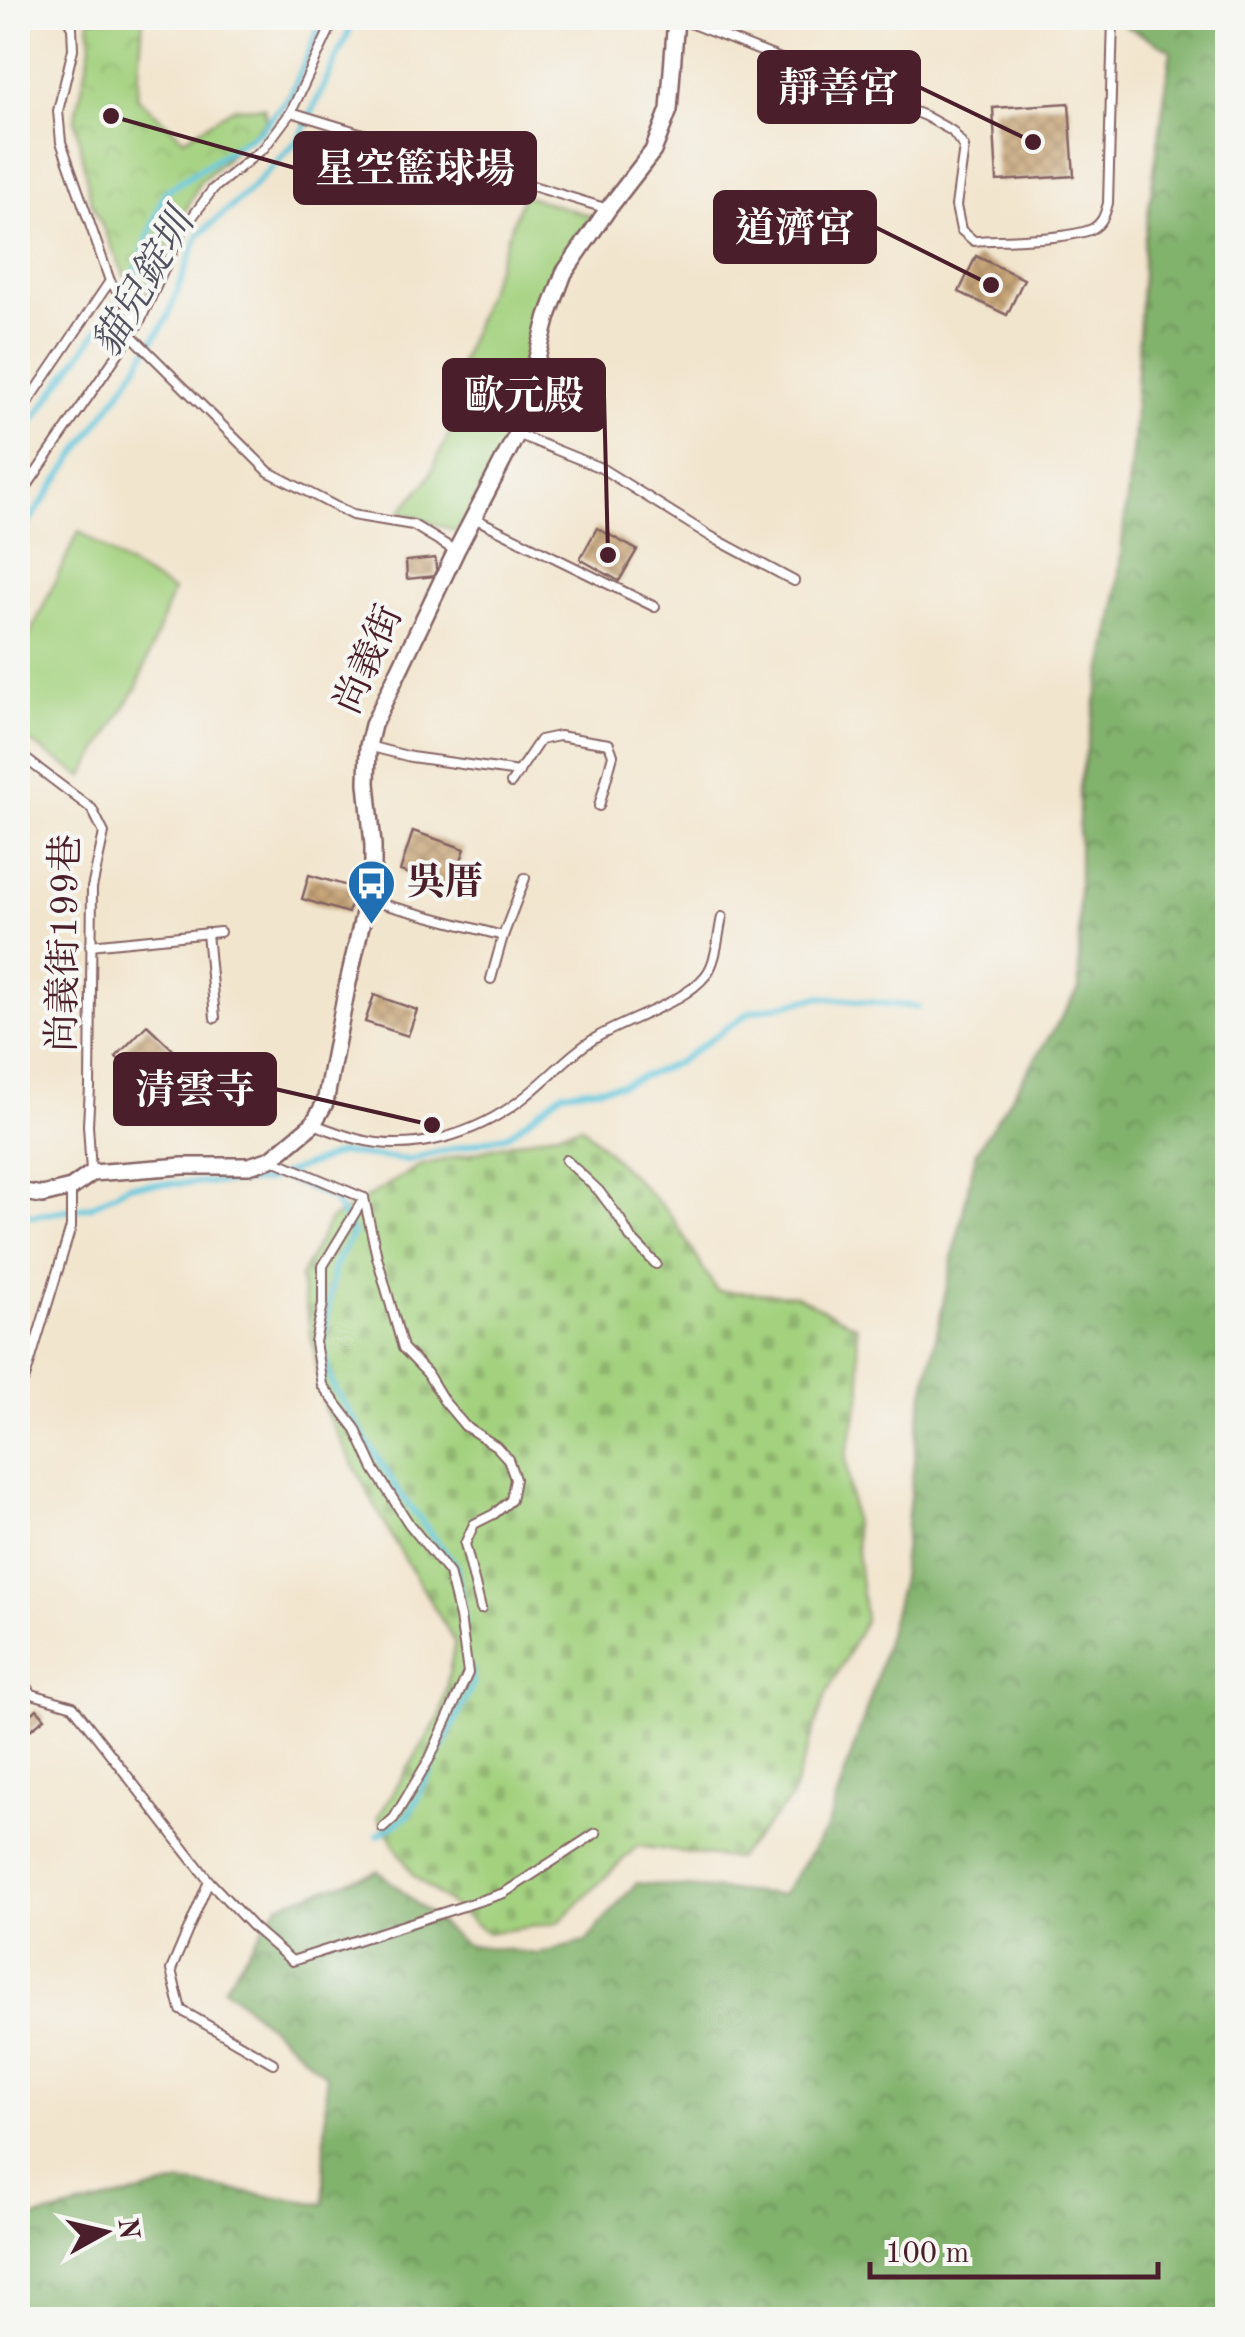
<svg xmlns="http://www.w3.org/2000/svg" width="1245" height="2337" font-family="'Old Standard TT','Noto Serif TC',serif">
	<style>
		.green { fill: #a3d17e; stroke: #767854; stroke-width: 2.5 }
		.forest { fill: url(#forest-crowns); stroke: #66694c; stroke-width: 2.5 }
		.cemetery { fill: url(#cemetery-stones); stroke: #767854; stroke-width: 2.5 }
		.park { fill: url(#park-crowns); stroke: #767854; stroke-width: 2.5 }
		.lines { fill: none; stroke-linecap: round; stroke-linejoin: round }
		.stream { stroke: #60c6dd; stroke-width: 6 }
		.building { fill: url(#building-cross-hatch) }
		.service-casing { stroke: #856464; stroke-width: 12 }
		.minor-casing { stroke: #856464; stroke-width: 20 }
		.service { stroke: #fff; stroke-width: 8 }
		.minor { stroke: #fff; stroke-width: 15 }
		.labels { text-anchor: middle; dominant-baseline: central; stroke-width: 8; stroke-linejoin: round; paint-order: stroke }
		.street-label { font-size: 38px; fill: #4a1f2b; stroke: #f6f6f2 }
		.poi-label { font-size: 38px; font-weight: bold; fill: #4a1f2b; stroke: #f6f6f2; text-anchor: start }
		.water-label { font-size: 40px; font-style: italic; fill: #515160; stroke: #f6f6f2 }
		.leader { fill: none; stroke: #4a1f2b; stroke-width: 4 }
		.callout-dot { fill: #4a1f2b; stroke: #f6f6f2; stroke-width: 4 }
		.callout { fill: #4a1f2b; stroke: #4a1f2b; stroke-width: 4 }
		.callout-label { font-size: 40px; text-anchor: middle; font-weight: bold; fill: #fff }
	</style>
	<defs>
		<pattern id="forest-crowns" width="20" height="18" patternUnits="userSpaceOnUse" patternTransform="scale(2.5)"><rect width="20" height="18" fill="#82b36d"/><path d="M2 6a3 3 0 1 1 6 0M12 15a3 3 0 1 1 6 0" fill="none" stroke="#6c915a"/></pattern>
		<pattern id="cemetery-stones" width="16" height="16" patternUnits="userSpaceOnUse" patternTransform="scale(2.5)"><rect width="16" height="16" fill="#a3d17e"/><path d="M2 7V4a2 2 0 0 1 4 0v3zM10 15v-3a2 2 0 0 1 4 0v3z" fill="#8eb36d"/></pattern>
		<pattern id="park-crowns" width="20" height="18" patternUnits="userSpaceOnUse" patternTransform="scale(2.5)"><rect width="20" height="18" fill="#a3d17e"/><path d="M2 6a3 3 0 1 1 6 0M12 15a3 3 0 1 1 6 0" fill="none" stroke="#8eb36d"/></pattern>
		<pattern id="building-cross-hatch" width="8" height="8" patternUnits="userSpaceOnUse" patternTransform="scale(2.5)"><rect width="8" height="8" fill="#c8a679"/><path d="M0 0l8 8M0 8l8-8" fill="none" stroke="#a48763"/></pattern>
	</defs>
	<rect width="100%" height="100%" fill="#f6f6f2"/>
	<filter id="ink" filterUnits="userSpaceOnUse"><feTurbulence type="fractalNoise" baseFrequency=".01" numOctaves="2"/><feDisplacementMap in="SourceGraphic" scale="20" xChannelSelector="R" yChannelSelector="G"/><feConvolveMatrix kernelMatrix="1 2 1 2 8 2 1 2 1" color-interpolation-filters="sRGB"/></filter>
	<filter id="wash" filterUnits="userSpaceOnUse"><feTurbulence type="fractalNoise" baseFrequency=".0048" numOctaves="4" result="noise"/><feDisplacementMap in="SourceGraphic" scale="40" xChannelSelector="R" yChannelSelector="G"/><feGaussianBlur stdDeviation="2.25" result="paint"/><feColorMatrix in="noise" values="0 0 0 0 0 0 0 0 0 0 0 0 0 0 0 0 0 1.4 0 .05"/><feComposite in="paint" operator="in"/></filter>
	<g filter="url(#wash)">
		<rect width="100%" height="100%" fill="#f2e5ce"/>
		<!-- green -->
		<g class="green">
			<path d="M523 195 594 217 558 267 509 435 458 532 400 512 427 481 465 399 450 391Z"/>
			<path d="M79 531 123 562 173 591 137 687 83 777 18 734V660Z"/>
		</g>
		<!-- forest -->
		<path class="forest" d="M1110 18H1227V2319H18V2222L182 2183 324 2204 326 2075 224 1987 278 1905 378 1871 464 1944 537 1954 586 1942 636 1883 782 1895 827 1828 874 1687 900 1587 919 1416 976 1152 1079 990V787L1115 609 1133 444 1144 244 1171 50Z"/>
		<!-- cemetery -->
		<path class="cemetery" d="M582 1126 670 1214 717 1291 794 1295 856 1326 862 1391 846 1457 865 1620 824 1699 791 1799 736 1859 637 1846 558 1923 487 1933 413 1875 378 1817 441 1715 455 1642 391 1536 326 1412 300 1277 330 1220 419 1166Z"/>
		<!-- park -->
		<path class="park" d="M89 18H143L137 97 184 139 233 108 264 107 266 121 199 183 139 307 91 201 75 120 91 46Z"/>
		<g class="lines">
			<!-- stream -->
			<g class="stream">
				<path d="M132 281 165 192 261 130 291 94 324 18"/>
				<path d="M18 442 117 304"/>
				<path d="M18 537 126 383 167 319 198 236 246 194 300 138 355 18"/>
				<path d="M280 1175 333 1199 353 1234 334 1266 323 1344 331 1382 400 1494 456 1566 464 1622"/>
				<path d="M18 1211 33 1216 92 1206 129 1185 265 1181 340 1153 408 1160 508 1135 563 1092 621 1085 677 1063 750 1012 819 997 918 1007"/>
				<path d="M378 1835 409 1815 473 1684 471 1669"/>
			</g>
		</g>
		<g id="blocks">
			<!-- building -->
			<g class="building">
				<path d="M1069 103 1074 176 997 181 993 108Z"/>
				<path d="M976 256 1024 279 1007 315 959 292Z"/>
				<path d="M597 528 637 550 619 581 580 559Z"/>
				<path d="M435 558 437 576 407 579 406 561Z"/>
				<path d="M413 831 465 849 451 888 400 871Z"/>
				<path d="M309 875 355 888 348 913 302 899Z"/>
				<path d="M374 995 417 1010 408 1036 365 1022Z"/>
				<path d="M147 1025 185 1061 159 1089 145 1077 135 1088 120 1075 127 1067 116 1057Z"/>
				<path d="M18 1709 26 1719 37 1709 45 1718 24 1735 18 1727Z"/>
			</g>
		</g>
	</g>
	<g filter="url(#ink)">
		<use href="#blocks" fill-opacity="0" stroke="#856464" stroke-width="2.5"/>
		<g class="lines">
			<defs>
				<g id="service">
					<path d="M67 18 72 27 73 49 58 111 61 142 110 281 139 323"/>
					<path d="M677 18 925 116 952 131 964 147 956 206 961 230 974 241C1003 239 1067 240 1092 229 1103 223 1105 214 1108 203L1113 18"/>
					<path d="M291 112 608 209"/>
					<path d="M131 335 269 472 352 515 413 525 456 551"/>
					<path d="M18 417 110 281"/>
					<path d="M517 434 601 468 710 536 794 581"/>
					<path d="M18 499 139 323 182 231 213 189 264 148 291 112 335 18"/>
					<path d="M474 518 655 607"/>
					<path d="M368 746 411 757 519 772"/>
					<path d="M18 753 92 809 104 833 92 888 90 1087 88 1125 91 1171"/>
					<path d="M511 783 540 740 559 736 609 744 613 755 599 806"/>
					<path d="M367 900 503 936"/>
					<path d="M207 933 215 1018"/>
					<path d="M90 945 220 932"/>
					<path d="M491 979 503 936 525 878"/>
					<path d="M313 1124C328 1129 342 1135 357 1139 414 1154 476 1134 522 1099 548 1079 571 1052 599 1036 630 1018 684 1003 706 975 717 961 718 934 722 917"/>
					<path d="M271 1159 364 1198"/>
					<path d="M566 1160 599 1191 620 1219 630 1237 656 1264"/>
					<path d="M364 1198 323 1266V1304L315 1342 322 1385 355 1428 374 1469 409 1524 449 1573 460 1617 468 1673 430 1758 394 1818 383 1828"/>
					<path d="M364 1198 377 1257 403 1348 427 1373 444 1401 465 1426 496 1446 508 1459 515 1479 511 1500 494 1514 474 1524 465 1544 481 1609"/>
					<path d="M18 1390 25 1378 71 1227V1189"/>
					<path d="M18 1675 32 1694 73 1706 209 1881 254 1928 292 1961 504 1893 596 1833"/>
					<path d="M209 1881 171 1970 181 2010 273 2063"/>
				</g>
				<path id="minor" d="M18 1191 42 1195 71 1188 92 1173 183 1166H249L271 1159 313 1124 325 1103 347 987 373 873V845L367 783 368 746 373 725 456 551 517 434 548 316 564 273 608 209 653 151 669 110 676 18"/>
			</defs>
			<!-- service casing -->
			<use href="#service" class="service-casing"/>
			<!-- minor casing -->
			<use href="#minor" class="minor-casing"/>
			<!-- service -->
			<use href="#service" class="service"/>
			<!-- minor -->
			<use href="#minor" class="minor"/>
		</g>
	</g>
	<!-- icons -->
	<defs>
		<symbol id="bus-pin" viewBox="-11 -11 22 30"><path d="M0 17L-7.5 6A9.5 9.5 0 1 1 7.5 6Z" fill="#1f6fb2" stroke="#f6f6f2"/><path d="M-5-6H5V4H4V6H2V4H-2V6H-4V4H-5ZM-3.5-4V0h7V-4ZM-3.5 1.2v1.5H-2V1.2ZM2 1.2v1.5H3.5V1.2Z" fill="#fff"/></symbol>
	</defs>
	<g fill-rule="evenodd">
		<use href="#bus-pin" x="344" y="856" width="55" height="75"/>
	</g>
	<g class="labels">
		<!-- street labels -->
		<g class="street-label">
			<text transform="translate(370 660) rotate(-66)">尚義街</text>
			<text transform="translate(66 943) rotate(-89)">尚義街199巷</text>
		</g>
		<!-- poi labels -->
		<g class="poi-label">
			<text x="407" y="884">吳厝</text>
		</g>
		<!-- water labels -->
		<g class="water-label">
			<text transform="translate(145 285) rotate(-60)">貓兒錠圳</text>
		</g>
	</g>
	<!-- callouts -->
	<path class="leader" d="M1033 142L919 87M111 116L295 168M991 285L875 227M608 555L604 395M432 1125L275 1089"/>
	<g class="callout-dot">
		<circle cx="1033" cy="142" r="10"/>
		<circle cx="111" cy="116" r="10"/>
		<circle cx="991" cy="285" r="10"/>
		<circle cx="608" cy="555" r="10"/>
		<circle cx="432" cy="1125" r="10"/>
	</g>
	<g class="callout">
		<rect x="759" y="52" width="160" height="70" rx="10"/>
		<rect x="295" y="133" width="240" height="70" rx="10"/>
		<rect x="715" y="192" width="160" height="70" rx="10"/>
		<rect x="444" y="360" width="160" height="70" rx="10"/>
		<rect x="115" y="1054" width="160" height="70" rx="10"/>
	</g>
	<g class="callout-label">
		<text x="839" y="101">靜善宮</text>
		<text x="415" y="182">星空籃球場</text>
		<text x="795" y="241">道濟宮</text>
		<text x="524" y="409">歐元殿</text>
		<text x="195" y="1103">清雲寺</text>
	</g>
	<!-- margin -->
	<rect width="1245" height="2337" fill="none" stroke="#f6f6f2" stroke-width="60"/>
	<!-- north arrow -->
	<g transform="translate(105 2232) rotate(82)" stroke="#f6f6f2" stroke-width="8" paint-order="stroke">
	<path d="M0-8L18 38L0 25L-18 38Z" fill="#4a1f2b"/>
	<text y="-15" font-size="28" font-weight="bold" text-anchor="middle" fill="#4a1f2b">N</text>
	</g>
	<!-- scale -->
	<path d="M870 2262v15h288v-15" fill="none" stroke="#4a1f2b" stroke-width="5"/>
	<text x="885" y="2262" font-size="30" fill="#4a1f2b" stroke="#f6f6f2" stroke-width="8" paint-order="stroke">100 m</text>
</svg>
